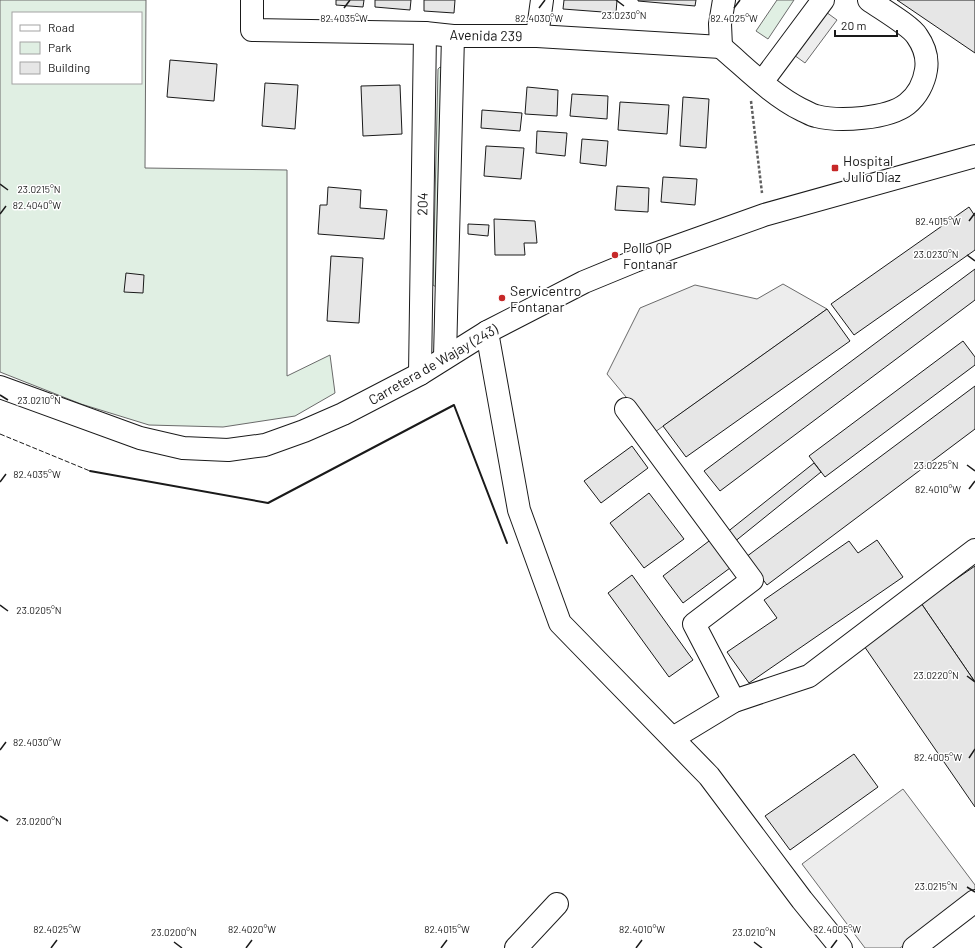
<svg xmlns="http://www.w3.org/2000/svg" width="975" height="948" font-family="Barlow,sans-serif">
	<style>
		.green { fill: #e0efe3; stroke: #6a6a6a; fill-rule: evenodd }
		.parking { fill: #ededed; stroke: #6a6a6a }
		.building { fill: #e6e6e6; stroke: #1a1a1a }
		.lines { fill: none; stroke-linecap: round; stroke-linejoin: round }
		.minor-casing { stroke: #1a1a1a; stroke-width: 24 }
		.major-casing { stroke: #1a1a1a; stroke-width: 24 }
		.path { stroke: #5f5f5f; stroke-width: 2.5; stroke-dasharray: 3 2; stroke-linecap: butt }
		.minor { stroke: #fff; stroke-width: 22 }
		.major { stroke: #fff; stroke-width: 22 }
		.fence { stroke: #1a1a1a; stroke-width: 1; stroke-dasharray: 5 2; stroke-linecap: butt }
		.wall { stroke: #1a1a1a; stroke-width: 2 }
		.ticks { fill: none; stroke: #1a1a1a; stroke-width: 1.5 }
		.poi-dot { fill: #c62828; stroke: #fff; stroke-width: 1.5 }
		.labels { text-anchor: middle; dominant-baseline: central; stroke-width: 3; stroke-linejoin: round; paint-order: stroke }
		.street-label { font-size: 14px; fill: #1a1a1a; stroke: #fff }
		.poi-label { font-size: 14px; fill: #1a1a1a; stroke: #fff; text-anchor: start }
		.ticks-label { font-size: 10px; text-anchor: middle; fill: #1a1a1a; stroke: #fff; stroke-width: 3; stroke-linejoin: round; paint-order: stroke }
	</style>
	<rect width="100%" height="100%" fill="#fff"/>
	<!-- green -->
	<g class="green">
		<path d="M0 0H146L145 168 287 170V376L330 355 335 393 295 416 223 427 149 425 81 404 0 372ZM13 13H141V83H13Z"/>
		<path d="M777 0H794L768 39 756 31Z"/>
		<path d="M440 67 443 69 436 287 433 285 438 69Z"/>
	</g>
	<!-- parking -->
	<g class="parking">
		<path d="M826 12 837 20 805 63 794 55Z"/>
		<path d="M783 284 827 309 655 432 607 374 640 308 695 285 757 299Z"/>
		<path d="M903 789 975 885V893L900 948H865L802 864Z"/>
	</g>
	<!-- building -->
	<g class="building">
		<path d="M336 0H364L363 7 336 5Z"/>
		<path d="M375 0H411L410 10 375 7Z"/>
		<path d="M424 0H455L454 13 424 11Z"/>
		<path d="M564 0H617L616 13 563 9Z"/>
		<path d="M638 0H696L695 6 638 1Z"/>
		<path d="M897 0H975V53Z"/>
		<path d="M170 60 217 64 214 101 167 97Z"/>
		<path d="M265 83 298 85 295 129 262 126Z"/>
		<path d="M400 85 402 134 363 136 361 86Z"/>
		<path d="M527 87 558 90 557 116 525 114Z"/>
		<path d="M572 94 608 96 607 119 570 116Z"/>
		<path d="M683 97 709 99 706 148 680 146Z"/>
		<path d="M620 102 669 105 667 134 618 130Z"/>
		<path d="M482 110 522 113 520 131 481 128Z"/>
		<path d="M537 131 567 133 565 156 536 153Z"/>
		<path d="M582 139 608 141 606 166 580 163Z"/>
		<path d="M486 146 524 148 521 179 484 176Z"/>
		<path d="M663 177 697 179 695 205 661 202Z"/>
		<path d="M617 186 649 188 648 212 615 210Z"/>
		<path d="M328 187 361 190 360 208 387 210 384 239 318 234 320 205H327Z"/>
		<path d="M969 207 975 216V250L854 335 831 304Z"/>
		<path d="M494 219 535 221 537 243H524L525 255H495Z"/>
		<path d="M468 224 489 225 488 236 468 234Z"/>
		<path d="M331 256 363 258 359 323 327 321Z"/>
		<path d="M975 269V300L720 491 704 471Z"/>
		<path d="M126 273 144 275 143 293 124 292Z"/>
		<path d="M827 309 850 341 686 457 663 426Z"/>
		<path d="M963 341 975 357V365L825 477 809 456Z"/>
		<path d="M975 386V429L767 585 746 557Z"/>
		<path d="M632 446 648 468 601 503 584 481Z"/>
		<path d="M814 463 821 472 723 551 716 541Z"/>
		<path d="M649 493 684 539 644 568 610 523Z"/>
		<path d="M713 538 734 565 683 603 663 576Z"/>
		<path d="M877 540 903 577 749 683 727 652 777 618 764 600 849 541 858 553Z"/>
		<path d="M975 566V682L921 603Z"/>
		<path d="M632 575 693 660 669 677 608 593Z"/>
		<path d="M921 603 975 682V807L862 643Z"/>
		<path d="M854 754 878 787 790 850 765 816Z"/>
	</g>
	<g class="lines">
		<defs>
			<g id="minor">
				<path d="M252 0V30L425 33 453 36H537L721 47"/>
				<path d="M537 36 542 0"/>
				<path d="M721 47C747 69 772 95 802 110 807 112 811 115 816 116 839 122 888 119 907 104 917 96 924 83 926 70 928 58 924 46 917 36 911 26 880 8 869 0"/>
				<path d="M721 47 720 24 724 0"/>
				<path d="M762 82 823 0"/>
				<path d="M487 332 519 510 560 623 709 776 802 900 841 948"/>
				<path d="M445 357 453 36"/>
				<path d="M420 374 425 33"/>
				<path d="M626 409 752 580 694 624 734 701"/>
				<path d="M673 738 734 701 809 676 975 550"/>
				<path d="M516 948 557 904"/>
				<path d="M914 948 975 901"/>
			</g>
			<path id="major" d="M0 387 140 438 183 448 228 450 265 445 304 431 343 414 420 374 487 332 584 282 635 261 764 215 975 156"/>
		</defs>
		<!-- minor casing -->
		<use href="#minor" class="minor-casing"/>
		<!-- major casing -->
		<use href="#major" class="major-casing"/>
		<!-- path -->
		<path class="path" d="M751 101 762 193"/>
		<!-- minor -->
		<use href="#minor" class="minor"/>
		<!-- major -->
		<use href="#major" class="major"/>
		<!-- fence -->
		<path class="fence" d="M0 434 90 471"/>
		<!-- wall -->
		<path class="wall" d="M90 471 268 503 454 405 507 543"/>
	</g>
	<!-- ticks -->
	<path class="ticks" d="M616 0 624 6M344 8 350 0M539 8 545 0M734 8 740 0M0 184 8 190M0 214 6 206M969 221 975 213M967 255 975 261M0 395 8 400M967 465 975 471M0 482 6 474M969 489 975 481M0 605 8 611M967 676 975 682M0 750 6 742M969 758 975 749M0 816 8 821M967 887 975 892M174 942 182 948M754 942 762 948M51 948 57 940M246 948 252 940M441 948 447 940M636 948 642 940M831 948 837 940"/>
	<!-- markers -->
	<g class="poi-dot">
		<rect x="831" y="164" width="8" height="8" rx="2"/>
		<circle cx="615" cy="255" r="4"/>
		<circle cx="502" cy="298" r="4"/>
	</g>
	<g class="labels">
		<!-- street labels -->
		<g class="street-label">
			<text transform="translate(486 35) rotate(1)">Avenida 239</text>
			<text transform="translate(422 204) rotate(-89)">204</text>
			<text transform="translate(433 364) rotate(-30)">Carretera de Wajay (243)</text>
		</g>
		<!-- poi labels -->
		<g class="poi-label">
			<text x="843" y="160">Hospital<tspan x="843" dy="16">Julio Díaz</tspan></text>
			<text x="623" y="247">Pollo QP<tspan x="623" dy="16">Fontanar</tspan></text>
			<text x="510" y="290">Servicentro<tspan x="510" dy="16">Fontanar</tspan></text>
		</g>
	</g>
	<g class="ticks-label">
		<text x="624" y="19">23.0230°N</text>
		<text x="344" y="22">82.4035°W</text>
		<text x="539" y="22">82.4030°W</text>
		<text x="734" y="22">82.4025°W</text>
		<text x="39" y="193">23.0215°N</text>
		<text x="37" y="209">82.4040°W</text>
		<text x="938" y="225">82.4015°W</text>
		<text x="936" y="258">23.0230°N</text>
		<text x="39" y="404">23.0210°N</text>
		<text x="936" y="469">23.0225°N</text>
		<text x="37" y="478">82.4035°W</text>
		<text x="938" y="493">82.4010°W</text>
		<text x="39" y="614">23.0205°N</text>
		<text x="936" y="679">23.0220°N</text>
		<text x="37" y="746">82.4030°W</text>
		<text x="938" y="761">82.4005°W</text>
		<text x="39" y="825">23.0200°N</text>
		<text x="936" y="890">23.0215°N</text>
		<text x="57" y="933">82.4025°W</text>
		<text x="252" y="933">82.4020°W</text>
		<text x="447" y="933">82.4015°W</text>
		<text x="642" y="933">82.4010°W</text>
		<text x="837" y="933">82.4005°W</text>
		<text x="174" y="936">23.0200°N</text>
		<text x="754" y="936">23.0210°N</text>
	</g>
	<!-- legend -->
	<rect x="12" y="12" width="130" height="72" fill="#ffffff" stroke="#a3a3a3"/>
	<rect x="20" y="25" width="20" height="6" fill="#ffffff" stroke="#a3a3a3"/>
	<text x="48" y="32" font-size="12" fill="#1a1a1a">Road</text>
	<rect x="20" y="42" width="20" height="12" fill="#e0efe3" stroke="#a3a3a3"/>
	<text x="48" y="52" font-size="12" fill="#1a1a1a">Park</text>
	<rect x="20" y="62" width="20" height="12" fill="#e6e6e6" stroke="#a3a3a3"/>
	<text x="48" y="72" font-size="12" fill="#1a1a1a">Building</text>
	<!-- scale -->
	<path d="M835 30v6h62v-6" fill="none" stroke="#1a1a1a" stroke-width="2"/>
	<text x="841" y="30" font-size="12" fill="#1a1a1a" stroke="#ffffff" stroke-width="3" paint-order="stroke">20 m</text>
</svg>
